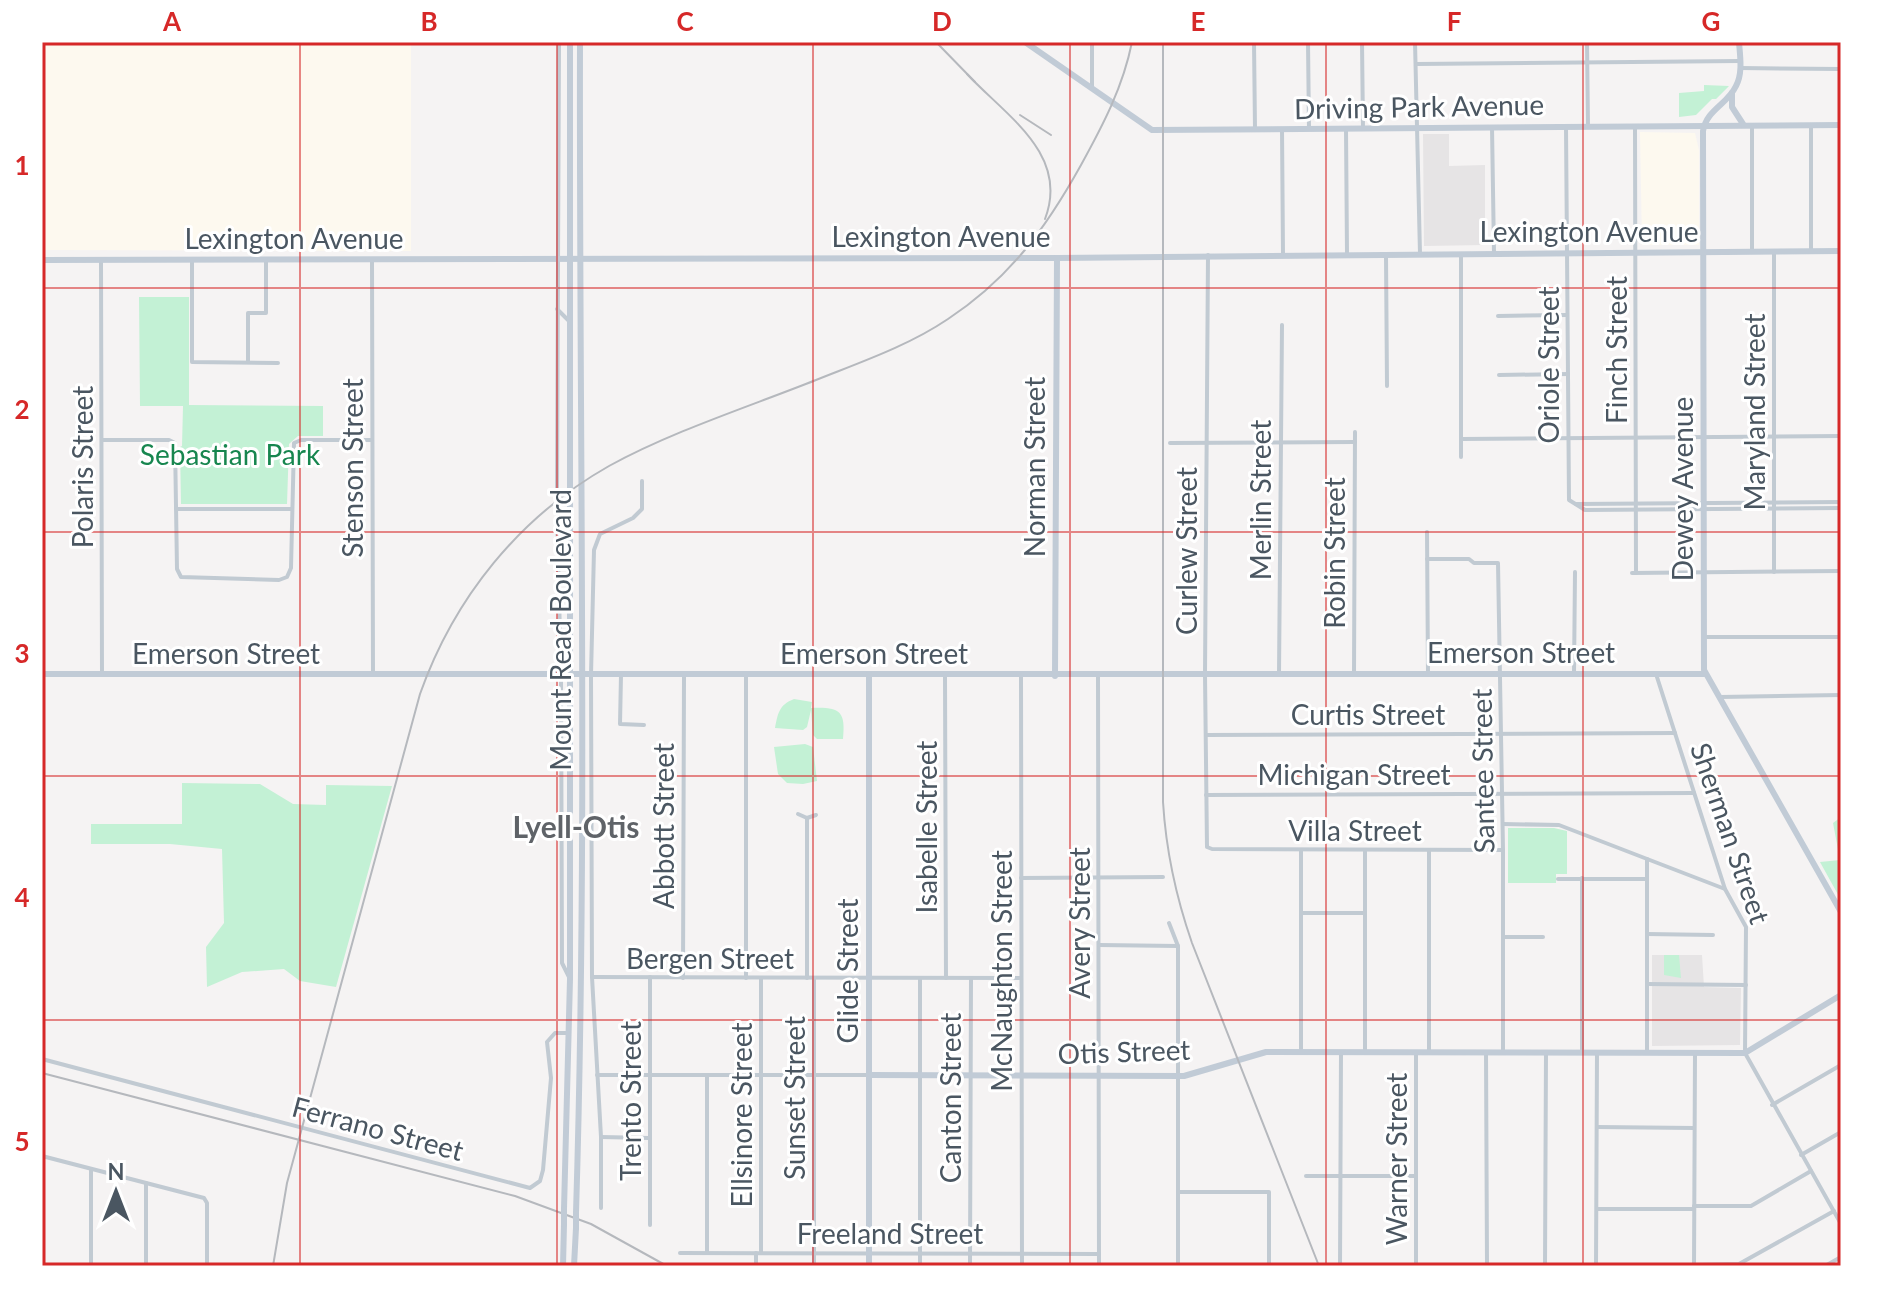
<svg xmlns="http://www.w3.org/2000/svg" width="1883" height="1308" font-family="Lato,sans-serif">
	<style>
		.commercial { fill: #fdf9ef }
		.education { fill: #e6e4e5 }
		.green { fill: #c3f1d5 }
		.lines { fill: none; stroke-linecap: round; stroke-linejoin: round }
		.street { stroke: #c1cad2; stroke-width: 4 }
		.secondary { stroke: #c1cbd6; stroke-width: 6 }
		.rail { stroke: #b5b8bd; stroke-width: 2 }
		.secondary-bridge { stroke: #c1cbd6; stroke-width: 6 }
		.grid { fill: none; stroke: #d62828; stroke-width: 2; stroke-opacity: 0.55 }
		.labels { text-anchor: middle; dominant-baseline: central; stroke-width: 6; stroke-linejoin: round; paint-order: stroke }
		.street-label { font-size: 28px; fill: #4a5661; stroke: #fff }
		.park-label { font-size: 28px; fill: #17864f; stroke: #fff }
		.neighbourhood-label { font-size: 30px; font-weight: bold; fill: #5f6368; stroke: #fff }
		.neatline { fill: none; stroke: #d62828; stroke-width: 3 }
		.grid-label { font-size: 26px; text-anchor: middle; font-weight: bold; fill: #d62828 }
	</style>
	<rect width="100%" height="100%" fill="#f5f3f3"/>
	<!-- commercial -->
	<g class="commercial">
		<path d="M42 42H411V251L42 250Z"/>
		<path d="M1640 132 1695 133 1699 150V245H1642Z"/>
	</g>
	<!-- education -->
	<g class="education">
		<path d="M1423 134H1449V166L1485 165V245L1424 246Z"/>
		<path d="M1652 955H1702L1704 987 1741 988 1740 1045 1652 1046Z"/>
	</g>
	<!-- green -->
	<g class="green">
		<path d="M1704 85 1729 86 1716 99H1712L1696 115 1679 117V93L1704 91Z"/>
		<path d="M139 297H189V405L323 406V436H298L289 444 287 504H181L180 447 182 446 183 406H140Z"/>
		<path d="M794 699 812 702 811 708C839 707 846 710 843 739H817L813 735 811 710 807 727 803 730 775 728C778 713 779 705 794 699Z"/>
		<path d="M805 744 813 747 817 781 803 784 787 783 778 774 774 747Z"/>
		<path d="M182 783 260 784 293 804 326 805V785L392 786 336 987 300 981 284 969 242 972 207 987 206 947 224 923 222 849 170 844H91V824H182Z"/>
		<path d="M1841 817V900L1820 862 1840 860 1833 823Z"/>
		<path d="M1508 828H1554L1567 831V874H1556V883H1508Z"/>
		<path d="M1679 955 1681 978 1664 975V955Z"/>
	</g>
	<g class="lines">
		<!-- street -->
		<g class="street">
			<path d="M1092 42V87"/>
			<path d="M1254 42 1255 129"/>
			<path d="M1308 42 1309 129"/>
			<path d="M1362 42 1363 129"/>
			<path d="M1415 42 1420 254"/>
			<path d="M1587 42 1588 127"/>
			<path d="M1416 64 1740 61"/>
			<path d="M1740 68 1841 69"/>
			<path d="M1811 125V251"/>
			<path d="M1635 126 1636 573"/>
			<path d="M1492 127 1494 253"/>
			<path d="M1566 127 1569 500 1585 510 1841 508"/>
			<path d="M1282 129 1283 255"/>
			<path d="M1346 129 1347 254"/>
			<path d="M1752 251V127"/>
			<path d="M1774 251V572"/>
			<path d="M1840 251V436"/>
			<path d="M1208 255 1205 675 1207 847 1212 849 1503 850"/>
			<path d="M1461 255V457"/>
			<path d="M1386 256 1387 386"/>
			<path d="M192 260V362L278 363"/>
			<path d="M101 261 102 675"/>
			<path d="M372 261 373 673"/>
			<path d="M557 309 568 320"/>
			<path d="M1498 316 1567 315"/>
			<path d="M248 362V313H266V261"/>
			<path d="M1499 375 1568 374"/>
			<path d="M1462 439 1841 436"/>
			<path d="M102 440H169L175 443 177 569 181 577 279 580 287 577 291 568 294 443 301 440H372"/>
			<path d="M1170 443 1355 442"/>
			<path d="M557 491 559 42"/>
			<path d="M1576 504 1841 502"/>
			<path d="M176 509H292"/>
			<path d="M557 517 561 675 562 963 569 977"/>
			<path d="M1427 532 1428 674"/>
			<path d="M1427 559H1469L1474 563H1498L1503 850V1052"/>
			<path d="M1632 573 1841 571"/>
			<path d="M1704 637H1841"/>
			<path d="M1574 674 1575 572"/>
			<path d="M1656 674 1725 889 1746 927 1745 1053 1841 1224"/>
			<path d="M621 675 620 724 644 725"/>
			<path d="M945 675 946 978"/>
			<path d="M1098 675 1099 1266"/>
			<path d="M1279 675 1282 325"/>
			<path d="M1354 675 1355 432"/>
			<path d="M1021 676 1022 1266"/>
			<path d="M1720 697 1841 695"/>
			<path d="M1206 735 1675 733"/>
			<path d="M1206 795 1694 793"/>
			<path d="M798 814 807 818 816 815"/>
			<path d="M807 818V978"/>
			<path d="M1503 824 1559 825 1725 889"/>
			<path d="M1301 850V1052"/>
			<path d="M1365 850V1052"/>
			<path d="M1429 850V1052"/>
			<path d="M1021 878 1163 877"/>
			<path d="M1582 878V1052"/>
			<path d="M1558 879H1647"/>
			<path d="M1301 913H1364"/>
			<path d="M1169 923 1178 946V1266"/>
			<path d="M1647 934 1713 935"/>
			<path d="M1503 937H1543"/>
			<path d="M1099 945 1178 946"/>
			<path d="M592 977 1021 978"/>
			<path d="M683 978 684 675"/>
			<path d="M746 978V675"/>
			<path d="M761 978V1253"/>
			<path d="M814 978V1266"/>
			<path d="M920 978V1266"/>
			<path d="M1647 984 1746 985"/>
			<path d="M1486 1052 1487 1266"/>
			<path d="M1647 1052V859"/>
			<path d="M42 1059 530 1188 540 1181 543 1170 551 1078 547 1042 555 1033H569"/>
			<path d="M597 1075H869"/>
			<path d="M707 1075V1253"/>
			<path d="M1772 1105 1841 1065"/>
			<path d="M1597 1127 1694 1128"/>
			<path d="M601 1137 649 1138"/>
			<path d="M1801 1155 1841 1132"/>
			<path d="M42 1156 204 1198 207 1203V1266"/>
			<path d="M91 1169V1266"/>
			<path d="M1306 1176H1415"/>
			<path d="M146 1183V1266"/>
			<path d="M1178 1192H1269V1266"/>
			<path d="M1694 1206H1751L1811 1171"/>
			<path d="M601 1208V1137L592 977 591 675 594 550 600 534 633 518 642 509V481"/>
			<path d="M1597 1209H1694"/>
			<path d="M650 1225V977"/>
			<path d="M680 1253 1099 1254"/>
			<path d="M1694 1265 1739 1264 1834 1211"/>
			<path d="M756 1266V1253"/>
			<path d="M970 1266 971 978"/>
			<path d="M1340 1266 1341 1052"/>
			<path d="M1416 1266V1052"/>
			<path d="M1545 1266 1546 1052"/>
			<path d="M1596 1266 1597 1052"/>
			<path d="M1694 1266 1695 1053"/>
			<path d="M1825 1266 1841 1257"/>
		</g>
		<!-- secondary -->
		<g class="secondary">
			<path d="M1025 42 1152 130 1841 125"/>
			<path d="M1739 42C1740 56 1743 73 1736 86 1727 105 1707 109 1703 131L1704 670 1841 912"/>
			<path d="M1732 93V107L1743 124"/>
			<path d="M42 260 1057 258 1841 251"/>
			<path d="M42 674H1705"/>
			<path d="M1055 676 1057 258"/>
			<path d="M869 1075 1184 1076 1266 1052 1745 1053 1841 995"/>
			<path d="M564 1209 570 979V42"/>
			<path d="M576 1213C588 823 579 433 580 42"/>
			<path d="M563 1266 564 1224"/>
			<path d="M574 1266 576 1228"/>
			<path d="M869 1266V675"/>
		</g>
		<!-- rail -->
		<g class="rail">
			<path d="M936 42 975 82"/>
			<path d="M1163 42V802C1166 851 1176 897 1192 943L1319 1266"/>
			<path d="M967 74C1005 115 1070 154 1045 219"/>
			<path d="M1020 115 1051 135"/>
			<path d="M42 1073 515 1196 591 1224 667 1266"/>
			<path d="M273 1266 287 1183 420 694C454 598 519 517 609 466 673 431 748 407 816 380 861 362 908 346 948 319 1010 278 1046 228 1081 165 1103 125 1123 87 1132 42"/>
		</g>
		<!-- secondary-bridge -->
		<g class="secondary-bridge">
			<path d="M564 1224V1209"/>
			<path d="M576 1228V1213"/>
		</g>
	</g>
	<!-- grid -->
	<path class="grid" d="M300 42V1266M557 42V1266M813 42V1266M1070 42V1266M1326 42V1266M1583 42V1266M42 288H1841M42 532H1841M42 776H1841M42 1020H1841"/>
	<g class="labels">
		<!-- street labels -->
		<g class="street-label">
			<text transform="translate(1419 106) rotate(-1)">Driving Park Avenue</text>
			<text x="1589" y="231">Lexington Avenue</text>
			<text x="941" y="236">Lexington Avenue</text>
			<text x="294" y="238">Lexington Avenue</text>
			<text transform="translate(1616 350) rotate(-90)">Finch Street</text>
			<text transform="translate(1548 365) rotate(-90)">Oriole Street</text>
			<text transform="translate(1754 412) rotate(-90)">Maryland Street</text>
			<text transform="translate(82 467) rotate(-90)">Polaris Street</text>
			<text transform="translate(1034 467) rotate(-90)">Norman Street</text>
			<text transform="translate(352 468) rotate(-90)">Stenson Street</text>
			<text transform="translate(1682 489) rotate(-90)">Dewey Avenue</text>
			<text transform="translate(1260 500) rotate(-90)">Merlin Street</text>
			<text transform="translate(1186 551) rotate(-90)">Curlew Street</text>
			<text transform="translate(1334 553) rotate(-90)">Robin Street</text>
			<text transform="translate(560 630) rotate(-90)">Mount Read Boulevard</text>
			<text x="1521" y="652">Emerson Street</text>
			<text x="226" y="653">Emerson Street</text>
			<text x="874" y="653">Emerson Street</text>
			<text x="1368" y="714">Curtis Street</text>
			<text transform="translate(1482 771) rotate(-91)">Santee Street</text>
			<text x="1354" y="774">Michigan Street</text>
			<text transform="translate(663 826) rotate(-90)">Abbott Street</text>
			<text transform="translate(926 827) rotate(-90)">Isabelle Street</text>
			<text x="1355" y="830">Villa Street</text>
			<text transform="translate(1731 833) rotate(71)">Sherman Street</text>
			<text transform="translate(1079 923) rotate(-90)">Avery Street</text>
			<text x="710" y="958">Bergen Street</text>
			<text transform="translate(847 971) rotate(-90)">Glide Street</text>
			<text transform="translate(1001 971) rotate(-90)">McNaughton Street</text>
			<text transform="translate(1124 1051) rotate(-2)">Otis Street</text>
			<text transform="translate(794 1098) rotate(-90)">Sunset Street</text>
			<text transform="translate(950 1098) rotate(-90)">Canton Street</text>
			<text transform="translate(630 1101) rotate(-90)">Trento Street</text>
			<text transform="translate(741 1115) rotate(-90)">Ellsinore Street</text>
			<text transform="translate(378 1128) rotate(15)">Ferrano Street</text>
			<text transform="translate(1396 1159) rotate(-90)">Warner Street</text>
			<text x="890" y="1233">Freeland Street</text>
		</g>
		<!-- park labels -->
		<g class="park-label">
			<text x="230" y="454">Sebastian Park</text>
		</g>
		<!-- neighbourhood labels -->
		<g class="neighbourhood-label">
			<text x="576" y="826">Lyell-Otis</text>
		</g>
	</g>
	<!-- border -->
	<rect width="1883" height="1308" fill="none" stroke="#ffffff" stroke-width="88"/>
	<!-- north arrow -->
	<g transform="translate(116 1192)" stroke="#ffffff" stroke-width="6" paint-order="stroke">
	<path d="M0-6L14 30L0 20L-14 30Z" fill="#4a5661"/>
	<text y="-12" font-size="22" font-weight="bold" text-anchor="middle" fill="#4a5661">N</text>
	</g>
	<rect x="44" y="44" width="1795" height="1220" class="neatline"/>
	<g class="grid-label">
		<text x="172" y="31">A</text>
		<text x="429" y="31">B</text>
		<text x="685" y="31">C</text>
		<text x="942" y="31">D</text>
		<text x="1198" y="31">E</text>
		<text x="1454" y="31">F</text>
		<text x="1711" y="31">G</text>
		<text x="22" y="175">1</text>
		<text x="22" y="419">2</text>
		<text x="22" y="663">3</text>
		<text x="22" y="907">4</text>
		<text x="22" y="1151">5</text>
	</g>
</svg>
